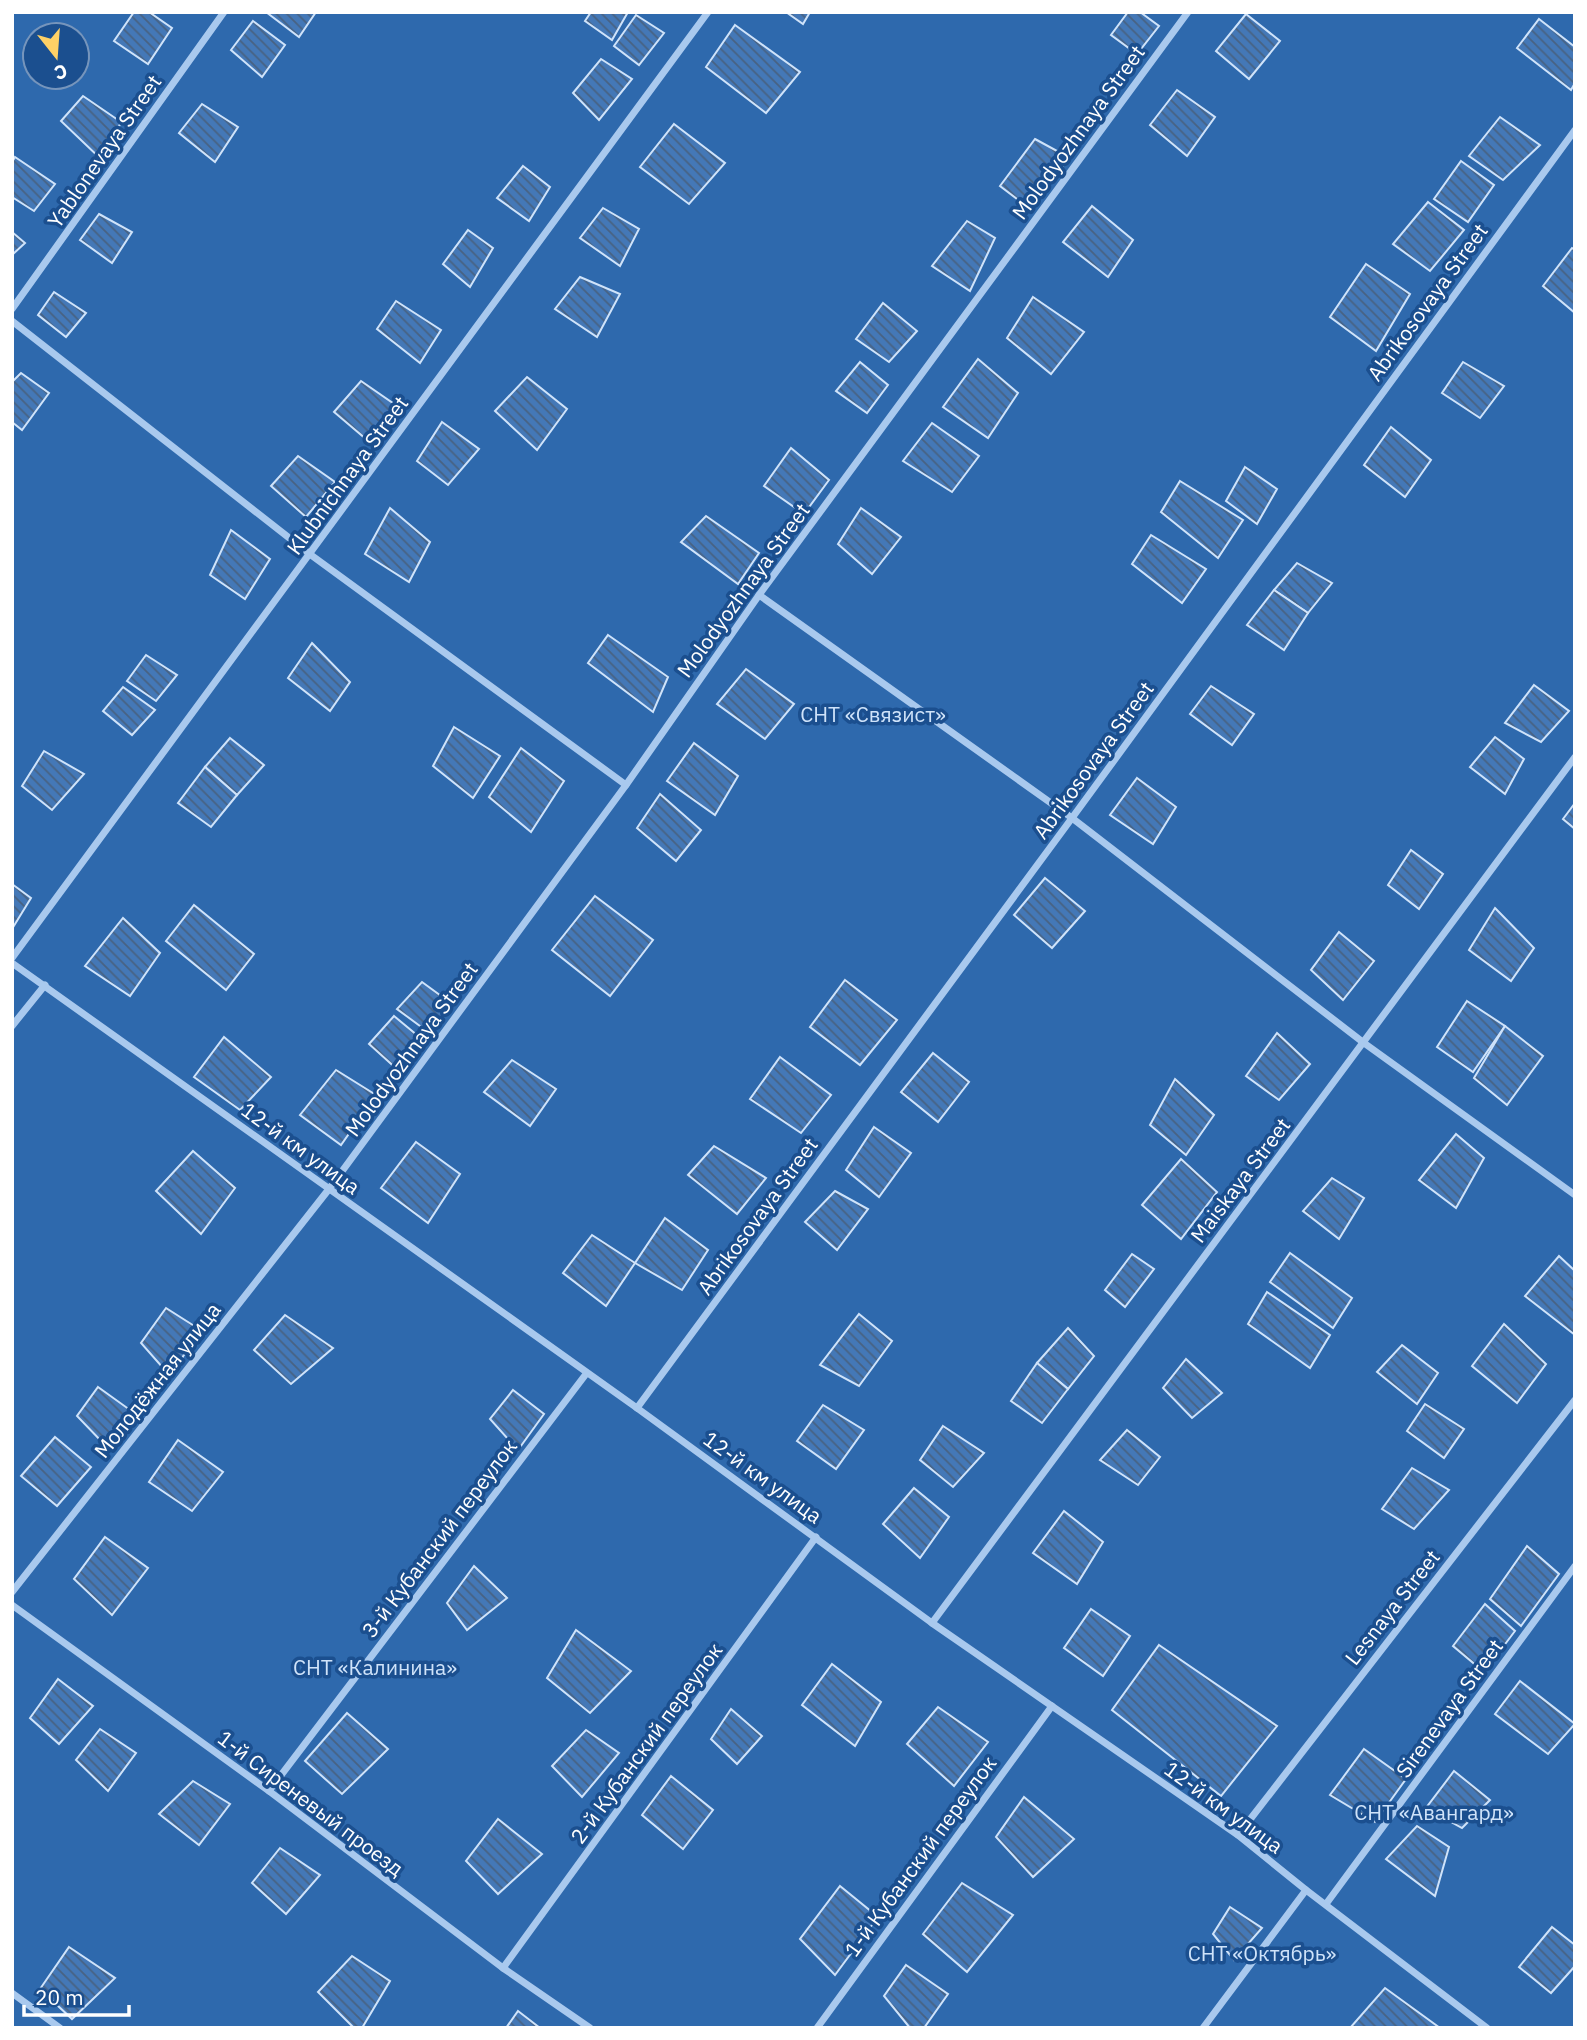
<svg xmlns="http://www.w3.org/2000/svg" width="1587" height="2040" font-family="'IBM Plex Sans',sans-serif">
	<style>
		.garden { fill: #2e69ad; fill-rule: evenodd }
		.building { fill: url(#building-back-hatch); stroke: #cfe3fa; stroke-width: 2 }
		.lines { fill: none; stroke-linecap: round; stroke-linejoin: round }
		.minor { stroke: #a9c9ee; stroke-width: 7 }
		.labels { text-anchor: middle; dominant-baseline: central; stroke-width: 7; stroke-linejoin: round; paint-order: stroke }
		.street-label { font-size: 21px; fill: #fff; stroke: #1b4f8f }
		.park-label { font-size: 21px; fill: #cfe3fa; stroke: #1b4f8f }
	</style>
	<defs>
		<pattern id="building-back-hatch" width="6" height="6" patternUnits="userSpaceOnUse" patternTransform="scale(1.75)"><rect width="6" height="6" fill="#4478b7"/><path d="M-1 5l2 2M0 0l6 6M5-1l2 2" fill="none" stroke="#486282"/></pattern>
	</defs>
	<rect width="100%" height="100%" fill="#1b4f8f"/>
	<!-- garden -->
	<path class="garden" d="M12 12H1575V2028H12ZM35 35H77V77H35Z"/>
	<!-- building -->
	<g class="building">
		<path d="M134 12H149L172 28 148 64 114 41Z"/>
		<path d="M266 12H316L299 37Z"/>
		<path d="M591 12H628L612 40 585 21Z"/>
		<path d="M786 12H810L803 24Z"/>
		<path d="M1128 12H1140L1159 26 1137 54 1111 35Z"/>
		<path d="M1246 14 1280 41 1249 79 1216 51Z"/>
		<path d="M636 15 664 33 639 65 614 46Z"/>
		<path d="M1539 19 1575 47V83L1571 90 1517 48Z"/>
		<path d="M253 21 285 45 262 77 231 50Z"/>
		<path d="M735 25 800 72 766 113 706 67Z"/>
		<path d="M601 59 632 79 599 120 573 93Z"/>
		<path d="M1177 90 1215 117 1187 156 1150 125Z"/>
		<path d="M83 96 121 122 103 161 61 121Z"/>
		<path d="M202 104 238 127 215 162 179 133Z"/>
		<path d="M1500 117 1540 145 1503 180 1469 156Z"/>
		<path d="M674 124 725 163 689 204 640 167Z"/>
		<path d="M1035 139 1070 158 1026 206 1000 186Z"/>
		<path d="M15 157 55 184 34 211 12 197V162Z"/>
		<path d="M1461 161 1494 185 1468 222 1434 199Z"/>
		<path d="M523 166 550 187 529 221 497 198Z"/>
		<path d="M1428 202 1464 230 1430 271 1393 244Z"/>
		<path d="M1092 206 1133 240 1108 277 1063 242Z"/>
		<path d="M603 208 639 229 620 266 580 238Z"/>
		<path d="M99 214 132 232 112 263 80 240Z"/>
		<path d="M967 221 995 238 970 291 932 266Z"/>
		<path d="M468 230 493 248 470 287 443 264Z"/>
		<path d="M12 232 25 243 12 255Z"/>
		<path d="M1572 248 1575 250V313L1543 286Z"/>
		<path d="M1366 264 1410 294 1376 351 1330 317Z"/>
		<path d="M580 277 620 294 597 337 555 309Z"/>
		<path d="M54 292 86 313 66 337 38 315Z"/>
		<path d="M1033 297 1084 332 1051 374 1007 338Z"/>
		<path d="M396 301 441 330 420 363 377 329Z"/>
		<path d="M883 303 917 331 889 362 856 339Z"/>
		<path d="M978 359 1018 393 988 438 943 407Z"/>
		<path d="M860 362 888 385 867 413 836 391Z"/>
		<path d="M1463 362 1504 386 1480 418 1442 393Z"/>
		<path d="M21 373 49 393 22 430 12 422V382Z"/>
		<path d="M527 377 567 409 537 450 495 411Z"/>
		<path d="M361 381 397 406 366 439 334 412Z"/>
		<path d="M442 422 479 449 448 485 417 461Z"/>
		<path d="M932 423 979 456 952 492 903 461Z"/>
		<path d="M1391 427 1431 460 1405 497 1364 465Z"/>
		<path d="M791 448 829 480 804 514 764 486Z"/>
		<path d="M298 456 335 482 306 517 271 486Z"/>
		<path d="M1245 467 1277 489 1257 524 1226 501Z"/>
		<path d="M1180 481 1243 520 1218 558 1161 512Z"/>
		<path d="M390 508 430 542 409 582 365 554Z"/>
		<path d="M861 508 901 537 872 574 838 544Z"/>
		<path d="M706 516 759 553 738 584 681 542Z"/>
		<path d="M231 530 270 559 245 599 210 575Z"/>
		<path d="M1151 535 1206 569 1182 603 1132 564Z"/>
		<path d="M1297 563 1332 583 1308 613 1274 590Z"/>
		<path d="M1274 590 1308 613 1284 650 1247 625Z"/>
		<path d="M608 635 668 677 653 712 588 663Z"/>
		<path d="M312 643 350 682 330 711 288 678Z"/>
		<path d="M146 655 177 675 156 701 127 681Z"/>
		<path d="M746 669 794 704 765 739 717 704Z"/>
		<path d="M1534 685 1569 711 1541 742 1505 723Z"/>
		<path d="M1211 686 1254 714 1232 745 1190 714Z"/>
		<path d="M123 687 155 710 132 735 103 711Z"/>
		<path d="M454 727 500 756 473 798 433 766Z"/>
		<path d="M1495 737 1524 759 1505 794 1470 767Z"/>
		<path d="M230 738 264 765 237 795 205 767Z"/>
		<path d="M694 743 738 776 715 815 667 781Z"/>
		<path d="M521 748 564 781 531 832 489 797Z"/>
		<path d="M44 751 84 774 52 810 22 786Z"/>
		<path d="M205 767 237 795 211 827 178 803Z"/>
		<path d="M1137 778 1176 807 1153 844 1110 815Z"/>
		<path d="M660 794 701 830 676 861 637 828Z"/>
		<path d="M1575 803V829L1563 819Z"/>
		<path d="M1411 850 1443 874 1419 909 1388 885Z"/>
		<path d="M1045 878 1085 911 1052 948 1014 915Z"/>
		<path d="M12 884 31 898 12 929Z"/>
		<path d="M595 896 653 940 610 996 552 950Z"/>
		<path d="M194 905 254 954 226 990 166 941Z"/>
		<path d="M1495 908 1534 948 1511 981 1469 950Z"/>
		<path d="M123 918 160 953 130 996 85 966Z"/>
		<path d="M1339 932 1374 961 1343 1000 1311 970Z"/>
		<path d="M845 980 897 1020 860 1065 810 1027Z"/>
		<path d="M422 982 452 1004 428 1032 397 1009Z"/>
		<path d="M1467 1001 1505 1026 1473 1072 1437 1047Z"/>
		<path d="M394 1016 424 1041 399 1071 369 1044Z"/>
		<path d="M1505 1026 1543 1056 1507 1105 1474 1078Z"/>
		<path d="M1277 1033 1310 1064 1279 1100 1246 1076Z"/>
		<path d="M224 1037 271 1077 240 1110 194 1077Z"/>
		<path d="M933 1053 969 1082 938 1122 901 1092Z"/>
		<path d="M780 1057 831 1095 801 1133 750 1099Z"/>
		<path d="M512 1060 556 1089 530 1126 484 1092Z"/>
		<path d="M336 1070 376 1095 341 1145 300 1115Z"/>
		<path d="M1175 1079 1214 1115 1186 1155 1150 1125Z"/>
		<path d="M874 1127 911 1153 879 1197 846 1170Z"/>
		<path d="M1456 1134 1484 1158 1456 1208 1419 1180Z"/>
		<path d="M416 1142 460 1174 428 1223 381 1188Z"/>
		<path d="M714 1146 766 1178 737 1214 688 1175Z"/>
		<path d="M193 1151 235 1188 201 1234 156 1191Z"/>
		<path d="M1181 1159 1217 1192 1181 1239 1142 1205Z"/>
		<path d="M1332 1178 1364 1198 1339 1239 1303 1211Z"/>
		<path d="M835 1191 868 1209 837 1250 805 1222Z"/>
		<path d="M665 1218 708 1250 682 1290 635 1263Z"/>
		<path d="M592 1235 635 1263 606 1306 563 1273Z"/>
		<path d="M1290 1253 1352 1298 1333 1328 1270 1282Z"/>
		<path d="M1132 1254 1154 1269 1125 1307 1105 1290Z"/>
		<path d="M1559 1256 1575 1271V1335L1525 1296Z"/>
		<path d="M1267 1292 1330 1335 1310 1368 1248 1324Z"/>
		<path d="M166 1308 199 1329 171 1377 141 1343Z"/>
		<path d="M859 1314 892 1341 859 1386 820 1365Z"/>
		<path d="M285 1315 333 1348 291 1384 254 1350Z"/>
		<path d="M1504 1324 1546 1364 1517 1403 1472 1366Z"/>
		<path d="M1068 1328 1094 1356 1068 1389 1037 1363Z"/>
		<path d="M1402 1345 1438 1373 1417 1404 1377 1372Z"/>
		<path d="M1186 1359 1222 1393 1192 1418 1163 1388Z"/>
		<path d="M1037 1363 1068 1389 1042 1423 1011 1401Z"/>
		<path d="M98 1387 137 1415 105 1445 77 1416Z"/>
		<path d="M513 1390 544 1414 518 1450 490 1419Z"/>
		<path d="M1425 1404 1464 1429 1444 1458 1407 1431Z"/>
		<path d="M823 1405 864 1430 836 1469 797 1441Z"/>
		<path d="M943 1426 984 1453 953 1487 920 1460Z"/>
		<path d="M1127 1430 1160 1457 1138 1485 1100 1460Z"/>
		<path d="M55 1437 91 1467 57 1506 21 1476Z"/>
		<path d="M178 1440 223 1472 192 1511 149 1482Z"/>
		<path d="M1412 1468 1449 1490 1414 1529 1382 1509Z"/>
		<path d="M914 1488 949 1517 920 1558 883 1524Z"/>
		<path d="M1064 1511 1103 1542 1077 1584 1033 1553Z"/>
		<path d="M105 1537 148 1568 112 1615 74 1579Z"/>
		<path d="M1527 1546 1559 1574 1521 1626 1490 1599Z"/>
		<path d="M474 1566 507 1598 467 1630 447 1603Z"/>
		<path d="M1485 1604 1515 1631 1484 1672 1453 1646Z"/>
		<path d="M1091 1609 1130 1636 1103 1676 1064 1648Z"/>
		<path d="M576 1630 631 1671 590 1713 547 1678Z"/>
		<path d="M1159 1645 1277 1726 1221 1796 1112 1710Z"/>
		<path d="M832 1664 881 1702 855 1746 802 1705Z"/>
		<path d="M58 1679 93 1706 59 1744 30 1718Z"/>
		<path d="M1520 1681 1575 1724 1548 1754 1495 1714Z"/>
		<path d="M938 1707 988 1742 954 1786 907 1744Z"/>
		<path d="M731 1709 762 1736 737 1764 711 1739Z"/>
		<path d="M347 1713 388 1749 342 1794 305 1761Z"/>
		<path d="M100 1729 136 1753 108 1791 76 1760Z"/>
		<path d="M586 1730 619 1753 582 1797 552 1766Z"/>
		<path d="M1364 1749 1406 1779 1375 1822 1330 1795Z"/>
		<path d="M1454 1771 1490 1800 1462 1828 1426 1808Z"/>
		<path d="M671 1776 713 1810 683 1849 642 1815Z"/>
		<path d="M193 1781 230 1804 199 1845 159 1814Z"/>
		<path d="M1024 1797 1074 1839 1033 1877 996 1837Z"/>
		<path d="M498 1819 542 1854 498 1894 466 1861Z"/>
		<path d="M1417 1826 1449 1847 1435 1896 1386 1859Z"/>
		<path d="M280 1848 320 1875 286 1914 252 1883Z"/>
		<path d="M962 1883 1013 1915 967 1972 923 1934Z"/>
		<path d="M840 1886 878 1917 835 1975 800 1939Z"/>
		<path d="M1230 1907 1262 1928 1234 1960 1213 1934Z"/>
		<path d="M1552 1927 1575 1945V1966L1551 1993 1519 1967Z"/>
		<path d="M69 1947 115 1978 72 2019 40 1989Z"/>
		<path d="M352 1956 390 1981 362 2028H354L318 1992Z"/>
		<path d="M906 1965 948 1994 924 2028H910L884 1996Z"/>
		<path d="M1385 1988 1440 2028H1350Z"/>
		<path d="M518 2011 540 2028H506Z"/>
	</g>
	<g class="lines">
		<!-- minor -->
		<g class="minor">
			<path d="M12 309 224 12"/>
			<path d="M12 321 311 555 626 785"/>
			<path d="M759 595 1072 818 1364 1043 1575 1195"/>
			<path d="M12 958 708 12"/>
			<path d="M12 963 637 1408 932 1623 1238 1835 1306 1890 1487 2028"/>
			<path d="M12 1026 45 985"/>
			<path d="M637 1408 1072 818 1575 130"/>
			<path d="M12 1592 329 1189 626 785 759 595 1188 12"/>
			<path d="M12 1605 269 1791 503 1968 590 2028"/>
			<path d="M932 1623 1575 757"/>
			<path d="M269 1791 586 1374"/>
			<path d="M1238 1835 1575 1400"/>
			<path d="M1326 1904 1575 1566"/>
			<path d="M503 1968 816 1537"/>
			<path d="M12 1993 60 2028"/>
			<path d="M817 2028 1052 1706"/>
			<path d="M1203 2028 1306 1890"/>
		</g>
	</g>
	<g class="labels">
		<!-- street labels -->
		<g class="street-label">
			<text transform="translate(1078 132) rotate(-54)">Molodyozhnaya Street</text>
			<text transform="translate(104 151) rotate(-55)">Yablonevaya Street</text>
			<text transform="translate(1427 302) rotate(-54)">Abrikosovaya Street</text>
			<text transform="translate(347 475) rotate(-54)">Klubnichnaya Street</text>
			<text transform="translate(743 590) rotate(-54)">Molodyozhnaya Street</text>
			<text transform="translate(1093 760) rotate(-54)">Abrikosovaya Street</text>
			<text transform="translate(411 1049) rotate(-54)">Molodyozhnaya Street</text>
			<text transform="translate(301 1148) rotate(36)">12-й км улица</text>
			<text transform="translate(1240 1180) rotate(-53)">Maiskaya Street</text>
			<text transform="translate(757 1216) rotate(-54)">Abrikosovaya Street</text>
			<text transform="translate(157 1380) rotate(-52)">Молодёжная улица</text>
			<text transform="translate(763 1477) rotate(36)">12-й км улица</text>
			<text transform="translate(439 1538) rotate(-53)">3-й Кубанский переулок</text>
			<text transform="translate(1392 1607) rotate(-52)">Lesnaya Street</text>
			<text transform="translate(1449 1708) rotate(-54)">Sirenevaya Street</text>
			<text transform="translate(646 1743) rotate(-54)">2-й Кубанский переулок</text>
			<text transform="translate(311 1803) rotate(37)">1-й Сиреневый проезд</text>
			<text transform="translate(1224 1807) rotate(36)">12-й км улица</text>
			<text transform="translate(920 1856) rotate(-54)">1-й Кубанский переулок</text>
		</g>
		<!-- park labels -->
		<g class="park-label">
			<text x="873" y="714">СНТ «Связист»</text>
			<text x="375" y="1667">СНТ «Калинина»</text>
			<text x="1434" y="1812">СНТ «Авангард»</text>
			<text x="1262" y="1953">СНТ «Октябрь»</text>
		</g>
	</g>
	<!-- border -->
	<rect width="1587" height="2040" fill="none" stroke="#ffffff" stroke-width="28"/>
	<!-- north arrow -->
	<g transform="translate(56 56) rotate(163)"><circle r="33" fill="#1b4f8f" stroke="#7695bc" stroke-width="2"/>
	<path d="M0-5L12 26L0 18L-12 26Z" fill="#ffd166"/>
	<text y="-10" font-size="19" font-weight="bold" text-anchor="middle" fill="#ffffff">С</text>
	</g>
	<!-- scale -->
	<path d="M24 2005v10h105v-10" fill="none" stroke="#ffffff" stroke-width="3.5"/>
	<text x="35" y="2005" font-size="21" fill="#ffffff" stroke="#1b4f8f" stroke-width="5" paint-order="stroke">20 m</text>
</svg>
